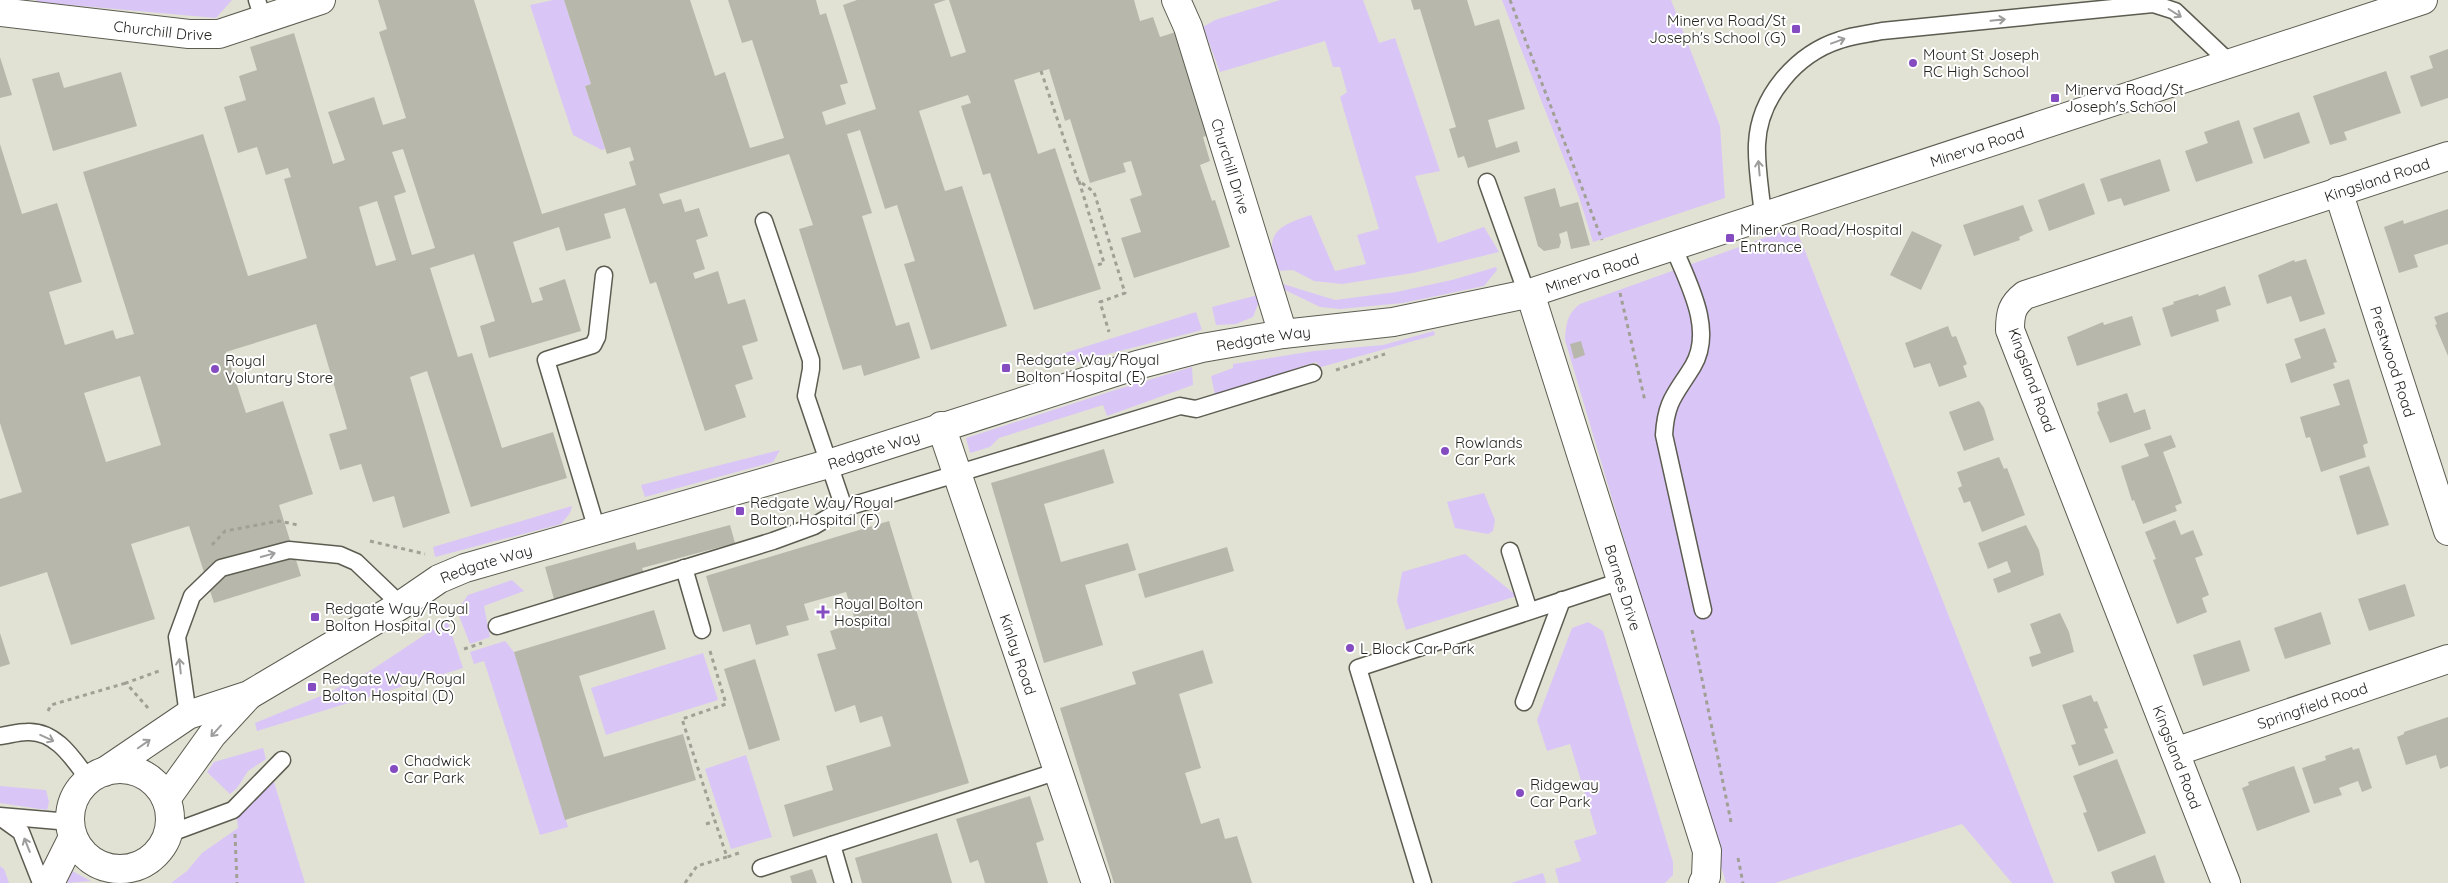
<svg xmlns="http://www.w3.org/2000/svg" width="2448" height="883" font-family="Quicksand,sans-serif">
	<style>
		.green { fill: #dac5f7 }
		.building { fill: #b7b8ab; fill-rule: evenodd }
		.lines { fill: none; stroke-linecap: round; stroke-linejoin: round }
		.service-casing { stroke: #5c5c51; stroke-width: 19 }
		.minor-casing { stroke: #5c5c51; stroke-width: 30 }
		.tertiary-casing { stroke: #5c5c51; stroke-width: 30 }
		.path { stroke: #a0a095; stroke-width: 3; stroke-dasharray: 4 4; stroke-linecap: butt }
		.service { stroke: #fff; stroke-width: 16 }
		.minor { stroke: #fff; stroke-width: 28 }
		.tertiary { stroke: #fff; stroke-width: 28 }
		.oneway { stroke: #9d9d9b }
		.poi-dot { fill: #854bc1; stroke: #fff; stroke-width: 2 }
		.labels { text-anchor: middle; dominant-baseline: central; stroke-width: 4; stroke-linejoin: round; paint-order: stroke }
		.poi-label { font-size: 15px; fill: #252520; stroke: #fff; text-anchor: start }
		.street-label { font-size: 15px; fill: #252520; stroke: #fff }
	</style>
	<rect width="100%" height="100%" fill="#e1e2d4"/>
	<!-- green -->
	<g class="green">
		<path d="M36 0H232L216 18 37 2Z"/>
		<path d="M553 0H564L591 84 585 86 605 149 602 150 573 135 530 5Z"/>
		<path d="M1280 0H1363L1379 43 1395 38 1440 171 1415 176 1438 243 1484 227 1499 252 1413 273 1342 284 1314 281 1293 270 1277 271C1264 233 1277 226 1311 215L1335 271 1366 264 1357 235 1379 229 1340 97 1347 92 1340 67H1333L1325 41 1220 72 1203 27 1215 20Z"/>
		<path d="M1502 0H1671L1720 126 1725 198 1593 242 1579 197Z"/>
		<path d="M1795 227 1805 251 2054 883H2012L1962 824 1775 883H1726L1565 340C1566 324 1567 314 1580 304Z"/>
		<path d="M1496 267 1497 270 1484 286 1403 303 1340 309 1320 307 1285 290 1283 284 1335 300 1396 292 1452 280Z"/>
		<path d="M1258 295V304L1253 317 1236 324 1216 325 1212 307Z"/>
		<path d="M1196 312 1202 330 1069 364 1020 367Z"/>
		<path d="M1434 331 1435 335 1321 367 1316 362 1215 395 1211 376 1233 368V364L1314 351 1383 345Z"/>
		<path d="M1192 367 1193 385 1107 416 1103 405 999 438 990 447 970 453 966 438 1115 390Z"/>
		<path d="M780 450 773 462 645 497 641 485Z"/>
		<path d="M1484 493 1495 520 1493 531 1488 534 1455 528 1447 502Z"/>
		<path d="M572 506 570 513 561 524 435 557 433 547Z"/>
		<path d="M1465 554 1517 596 1406 630 1397 601 1402 572Z"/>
		<path d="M512 580 524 591 484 606 490 637 470 644 457 611 468 595Z"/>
		<path d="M447 620 463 668 257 731 255 723 328 693 370 671Z"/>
		<path d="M1588 622 1603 631 1673 862V875L1665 883H1559L1555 869 1581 861 1574 841 1597 834 1570 744 1547 751 1537 720 1572 628Z"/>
		<path d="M505 641 514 652 568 827 540 835 484 661 474 664 470 652Z"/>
		<path d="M703 653 718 700 606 735 591 688Z"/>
		<path d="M263 748 266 759 248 771 237 788 230 794 207 772 214 762Z"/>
		<path d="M746 755 772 837 731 849 705 769Z"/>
		<path d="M273 779 305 883H171L187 871 202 853 238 828 237 818Z"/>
		<path d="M0 786 46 790 49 802 47 810 0 803Z"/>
		<path d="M0 866 4 869 9 883H0Z"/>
		<path d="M72 871 91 881 67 883Z"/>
		<path d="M1543 873 1546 883H1511Z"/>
	</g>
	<!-- building -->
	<g class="building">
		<path d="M378 0H474L542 214 636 185 629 162 634 160 630 147 607 154 585 86 591 84 564 0H690L715 76 725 72 750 148 784 138 752 40 742 43 728 0H816L820 15 826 13 848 83 840 85 846 104 822 112 826 125 876 109 843 5 857 0H946L934 4 951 57 966 52 949 0H1134L1140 21 1153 17 1160 37 1182 30 1215 133 1203 137 1210 161 1200 165 1212 201 1215 200 1230 247 1134 278 1121 238 1141 232 1130 199 1142 195 1131 161 1123 163 1126 172 1090 183 1070 119 1065 121 1049 69 1014 80 1038 154 1055 148 1101 289 1034 310 990 173 983 175 961 106 971 103 968 95 919 111 945 191 962 186 1007 326 931 350 904 264 915 261 897 205 885 209 860 130 847 134 872 213 862 216 896 326 909 322 920 358 864 376 861 365 843 370 799 229 813 225 789 154 659 194 663 204 681 199 685 212 699 208 708 236 696 240 705 269 693 273 695 279 718 271 728 304 745 299 758 341 742 346 753 379 735 385 746 417 705 431 656 282 650 284 625 208 604 214 611 238 566 251 559 227 513 242 532 303 543 300 539 288 565 279 581 331 489 358 480 326 495 321 474 254 430 268 458 357 472 353 502 448 553 432 567 478 471 507 427 371 410 377 450 513 403 528 394 496 373 502 361 464 340 470 329 434 347 429 316 324 226 352 246 413 283 401 313 494 279 505 301 576 214 603 189 526 131 544 155 619 71 645 47 572 0 587V499L22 492 0 423V144L22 214 57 203 82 282 49 292 65 345 113 330 116 339 134 334 83 172 203 134 248 276 307 258 284 179 291 177 288 168 266 175 257 147 238 153 224 107 246 100 239 76 257 70 250 47 294 33 333 164 345 160 328 112 374 97 383 125 406 118 379 32 387 29ZM403 149 435 248 412 255 394 196 406 192 392 152ZM377 201 396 260 376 266 359 207ZM140 376 161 445 106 462 84 393Z"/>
		<path d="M1411 0H1467L1475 26 1499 19 1525 109 1488 120 1496 148 1517 141 1520 152 1468 168 1464 156 1458 158 1449 129 1456 127 1420 9 1414 10Z"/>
		<path d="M2448 49V98L2421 107 2410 76 2433 68 2429 56Z"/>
		<path d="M0 57 12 95 0 98Z"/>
		<path d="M2386 71 2401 113 2344 132 2347 140 2330 145 2313 96Z"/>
		<path d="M59 72 64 88 121 72 137 126 53 151 32 79Z"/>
		<path d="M2299 112 2310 143 2264 159 2253 128Z"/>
		<path d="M2239 120 2253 163 2196 182 2185 151 2208 143 2204 132Z"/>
		<path d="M2160 159 2170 191 2124 206 2121 198 2108 202 2100 179Z"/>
		<path d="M2084 183 2095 214 2049 231 2038 200Z"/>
		<path d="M1555 188 1560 207 1578 202 1590 245 1571 249 1567 231 1559 234 1561 242 1559 248 1544 251 1538 246 1524 197Z"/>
		<path d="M2023 205 2033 231 2019 237 2020 240 1974 256 1963 225Z"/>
		<path d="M2448 209V244L2414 255 2418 267 2399 273 2384 227 2403 220 2404 224Z"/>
		<path d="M1912 231 1942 245 1921 290 1890 275Z"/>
		<path d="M2306 259 2325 314 2300 322 2291 296 2267 304 2258 275 2294 260 2295 262Z"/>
		<path d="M2225 286 2231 305 2216 310 2219 321 2171 337 2162 308 2174 304 2173 302 2198 294 2199 296Z"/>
		<path d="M2448 312V356L2435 325 2437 324 2434 317Z"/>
		<path d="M2132 316 2141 345 2077 366 2067 337 2103 322 2104 325Z"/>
		<path d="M1948 326 1952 337 1956 336 1967 364 1963 366 1967 377 1939 387 1930 363 1914 368 1905 343Z"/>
		<path d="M2325 328 2337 362 2333 363 2335 368 2291 383 2285 364 2301 358 2294 339Z"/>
		<path d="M1581 341 1585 355 1574 359 1570 344Z"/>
		<path d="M2349 379 2368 443 2363 445 2366 457 2321 472 2310 437 2306 438 2300 417 2340 405 2333 384Z"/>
		<path d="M2127 393 2134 413 2145 409 2151 429 2110 443 2097 412 2099 411 2097 403Z"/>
		<path d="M1979 401 1984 408 1994 440 1964 451 1949 412Z"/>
		<path d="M2171 435 2176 447 2163 452 2182 503 2175 506 2177 511 2143 524 2134 500 2132 501 2121 466 2149 456 2144 444Z"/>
		<path d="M1104 449 1114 483 1044 504 1061 562 1128 543 1136 570 1085 585 1103 645 1044 663 991 483Z"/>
		<path d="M1999 457 2004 469 2007 468 2025 515 1982 532 1970 501 1964 503 1958 488 1962 486 1957 472Z"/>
		<path d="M2369 466 2389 525 2357 535 2339 476Z"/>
		<path d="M2175 520 2181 535 2193 530 2203 555 2195 558 2209 595 2202 598 2207 612 2177 624 2153 560 2156 559 2145 532Z"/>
		<path d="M889 521 969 783 793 837 784 805 833 790 826 766 891 746 882 716 860 723 855 705 835 712 817 654 836 649 830 631 856 623 846 592 804 604 809 620 786 626 789 635 756 645 750 624 723 632 706 576Z"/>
		<path d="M730 525 735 543 642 568 644 573 554 599 545 567 635 542 637 550Z"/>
		<path d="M2026 525 2039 550 2044 575 1998 593 1993 579 2011 572 2007 561 1988 569 1978 543Z"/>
		<path d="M1227 547 1234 571 1145 598 1138 574Z"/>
		<path d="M2405 584 2415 616 2369 631 2358 599Z"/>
		<path d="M654 610 666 649 579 676 604 757 683 734 696 780 565 820 514 652Z"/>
		<path d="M2321 612 2331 644 2285 659 2274 628Z"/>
		<path d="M2060 613 2069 632 2074 652 2032 667 2029 657 2041 653 2030 624Z"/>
		<path d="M0 633 10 664 0 667Z"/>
		<path d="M2240 640 2250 671 2203 686 2193 655Z"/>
		<path d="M1203 650 1213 683 1179 694 1201 768 1185 773 1201 824 1219 818 1225 839 1237 836 1252 883H1114L1060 708 1136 684 1132 672Z"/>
		<path d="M755 659 780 740 749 750 724 669Z"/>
		<path d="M2091 695 2094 702 2097 701 2108 728 2104 729 2114 753 2079 766 2071 745 2076 744 2062 705Z"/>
		<path d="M2448 717V766L2440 769 2436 755 2406 765 2397 737 2404 734V732Z"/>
		<path d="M2352 747 2353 750 2359 748 2372 788 2362 792 2358 781 2339 788 2342 795 2314 804 2302 768 2326 760 2325 756Z"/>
		<path d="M2117 759 2146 833 2098 852 2083 813 2087 812 2073 776Z"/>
		<path d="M2294 766 2310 812 2257 831 2242 788 2249 785 2248 782Z"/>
		<path d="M1030 796 1044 840 1036 843 1048 883H985L978 860 970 863 956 819Z"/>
		<path d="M937 833 952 883H862L855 858Z"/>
		<path d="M2155 855 2165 883H2115L2111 872Z"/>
		<path d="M812 869 817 883H792L790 876Z"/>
	</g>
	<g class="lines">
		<defs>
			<g id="service">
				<path d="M257 0 263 19"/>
				<path d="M1487 182 1527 294"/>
				<path d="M1763 216C1761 193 1756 167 1757 144 1759 97 1796 54 1840 40 1853 35 1868 34 1882 31L2153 4 2175 11 2230 63"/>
				<path d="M764 221 811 360V369L806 396 844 508 1180 406 1196 409 1313 373"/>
				<path d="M1673 246C1687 281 1715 329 1693 366 1676 394 1666 400 1664 435L1703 610"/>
				<path d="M597 530 546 360 593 345 597 337 604 275"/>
				<path d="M1510 551 1529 611"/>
				<path d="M684 568 702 630"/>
				<path d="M497 626 773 541 814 526 844 508"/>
				<path d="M1524 702 1562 600"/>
				<path d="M188 715 177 637 192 596 221 568 289 550 340 555 356 562 401 605"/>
				<path d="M0 736C9 735 18 732 27 732 56 730 74 760 89 780"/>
				<path d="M0 816 70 822"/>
				<path d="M0 817 21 832 41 883"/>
				<path d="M168 834 233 810 282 760"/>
				<path d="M832 845 843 883"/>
				<path d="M761 868 1058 771"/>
				<path d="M1423 883 1358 668 1621 581"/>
			</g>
			<g id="minor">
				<path id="s1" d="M1176 0 1188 27 1283 334"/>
				<path id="s2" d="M0 12 189 34H219L321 0"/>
				<path id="s3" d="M2338 191 2448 531"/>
				<path id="s4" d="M1530 293 1707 851 1706 877 1703 883"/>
				<path id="s5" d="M941 426 1096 883"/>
				<path id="s6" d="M2175 752 2448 659"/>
				<path id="s7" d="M2226 883 2010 330C2010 313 2012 305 2025 295L2448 156"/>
			</g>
			<g id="tertiary">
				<circle cx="120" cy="819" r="50"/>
				<path id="s8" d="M104 772 188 715 249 695 401 605 439 579 465 568 828 464 1137 365 1202 348 1283 334 1393 322 1527 294 2423 0"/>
				<path d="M166 799 212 735 248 696"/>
				<path d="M50 883 73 837"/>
			</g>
		</defs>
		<!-- service casing -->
		<use href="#service" class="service-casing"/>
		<!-- minor casing -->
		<use href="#minor" class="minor-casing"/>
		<!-- tertiary casing -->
		<use href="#tertiary" class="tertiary-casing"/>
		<!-- path -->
		<g class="path">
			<path d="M1510 0 1602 240"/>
			<path d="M1041 71 1078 180 1094 192 1125 293 1100 302 1109 332"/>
			<path d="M1079 181 1104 263 1094 266"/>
			<path d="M1620 293 1645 401"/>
			<path d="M1336 370 1385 354"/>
			<path d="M370 541 425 554"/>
			<path d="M212 545 225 531 279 521 298 525"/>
			<path d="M1692 630 1731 822"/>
			<path d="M464 649 482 643"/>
			<path d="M710 651 726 704 682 719 715 821"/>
			<path d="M148 708 126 683 159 671"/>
			<path d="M48 711 51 705 126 683"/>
			<path d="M706 824 715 821 727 857 742 852"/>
			<path d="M235 834 237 883"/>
			<path d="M1738 858 1743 883"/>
			<path d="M685 883 697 866 727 857"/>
		</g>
		<!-- service -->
		<use href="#service" class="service"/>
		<!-- minor -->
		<use href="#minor" class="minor"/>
		<!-- tertiary -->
		<use href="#tertiary" class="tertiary"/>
	</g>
	<!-- one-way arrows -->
	<defs><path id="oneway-shaft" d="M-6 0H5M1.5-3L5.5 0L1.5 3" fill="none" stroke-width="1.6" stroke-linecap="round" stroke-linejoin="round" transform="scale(1.25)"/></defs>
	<g class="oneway">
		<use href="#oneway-shaft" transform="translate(2175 13) rotate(32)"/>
		<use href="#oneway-shaft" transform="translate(1998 20) rotate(-6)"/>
		<use href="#oneway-shaft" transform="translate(1838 41) rotate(-20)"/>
		<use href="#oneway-shaft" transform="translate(1759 168) rotate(-95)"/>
		<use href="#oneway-shaft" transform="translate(268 555) rotate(-15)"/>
		<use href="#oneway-shaft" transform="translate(180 666) rotate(-96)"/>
		<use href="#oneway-shaft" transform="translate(216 731) rotate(132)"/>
		<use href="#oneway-shaft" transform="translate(47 738) rotate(25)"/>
		<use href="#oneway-shaft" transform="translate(144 744) rotate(-35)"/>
		<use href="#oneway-shaft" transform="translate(27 845) rotate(-112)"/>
	</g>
	<!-- markers -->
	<g class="poi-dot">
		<rect x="1791" y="24" width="10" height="10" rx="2.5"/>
		<circle cx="1913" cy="63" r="5"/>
		<rect x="2050" y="93" width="10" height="10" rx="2.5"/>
		<rect x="1725" y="233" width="10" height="10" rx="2.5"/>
		<rect x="1001" y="363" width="10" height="10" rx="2.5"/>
		<circle cx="215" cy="369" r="5"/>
		<circle cx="1445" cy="451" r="5"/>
		<rect x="735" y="506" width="10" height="10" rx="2.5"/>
		<path d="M820.5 604.5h5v5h5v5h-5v5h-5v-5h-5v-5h5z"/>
		<rect x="310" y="612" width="10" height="10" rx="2.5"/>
		<circle cx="1350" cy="648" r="5"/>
		<rect x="307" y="682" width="10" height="10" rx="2.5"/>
		<circle cx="394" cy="769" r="5"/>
		<circle cx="1520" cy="793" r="5"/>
	</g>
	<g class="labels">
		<!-- poi labels -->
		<g class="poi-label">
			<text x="1786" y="20" text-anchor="end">Minerva Road/St<tspan x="1786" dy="17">Joseph's School (G)</tspan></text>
			<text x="1923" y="54">Mount St Joseph<tspan x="1923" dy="17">RC High School</tspan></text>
			<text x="2065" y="89">Minerva Road/St<tspan x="2065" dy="17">Joseph's School</tspan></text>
			<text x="1740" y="229">Minerva Road/Hospital<tspan x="1740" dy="17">Entrance</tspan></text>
			<text x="1016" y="359">Redgate Way/Royal<tspan x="1016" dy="17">Bolton Hospital (E)</tspan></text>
			<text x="225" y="360">Royal<tspan x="225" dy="17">Voluntary Store</tspan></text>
			<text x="1455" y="442">Rowlands<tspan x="1455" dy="17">Car Park</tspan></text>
			<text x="750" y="502">Redgate Way/Royal<tspan x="750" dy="17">Bolton Hospital (F)</tspan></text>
			<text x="834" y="603">Royal Bolton<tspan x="834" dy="17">Hospital</tspan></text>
			<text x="325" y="608">Redgate Way/Royal<tspan x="325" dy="17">Bolton Hospital (C)</tspan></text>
			<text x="1360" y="648">L Block Car Park</text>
			<text x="322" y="678">Redgate Way/Royal<tspan x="322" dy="17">Bolton Hospital (D)</tspan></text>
			<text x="404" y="760">Chadwick<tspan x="404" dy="17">Car Park</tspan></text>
			<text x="1530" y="784">Ridgeway<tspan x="1530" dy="17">Car Park</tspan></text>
		</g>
		<!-- street labels -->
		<g class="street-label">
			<text stroke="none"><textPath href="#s2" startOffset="164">Churchill Drive</textPath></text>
			<text stroke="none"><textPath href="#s8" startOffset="1989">Minerva Road</textPath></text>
			<text stroke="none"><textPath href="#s1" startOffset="175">Churchill Drive</textPath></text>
			<text stroke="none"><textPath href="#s7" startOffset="1004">Kingsland Road</textPath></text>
			<text stroke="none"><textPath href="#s8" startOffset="1584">Minerva Road</textPath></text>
			<text stroke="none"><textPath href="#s8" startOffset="1248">Redgate Way</textPath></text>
			<text stroke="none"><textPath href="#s3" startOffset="179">Prestwood Road</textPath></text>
			<text transform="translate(2032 380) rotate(70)">Kingsland Road</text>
			<text stroke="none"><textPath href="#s8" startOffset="842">Redgate Way</textPath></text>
			<text stroke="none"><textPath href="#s8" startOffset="438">Redgate Way</textPath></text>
			<text stroke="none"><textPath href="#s4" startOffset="309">Barnes Drive</textPath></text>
			<text stroke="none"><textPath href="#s5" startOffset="241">Kinlay Road</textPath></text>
			<text stroke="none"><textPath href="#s6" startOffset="145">Springfield Road</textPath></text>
			<text transform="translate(2177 757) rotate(69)">Kingsland Road</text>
		</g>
	</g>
</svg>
